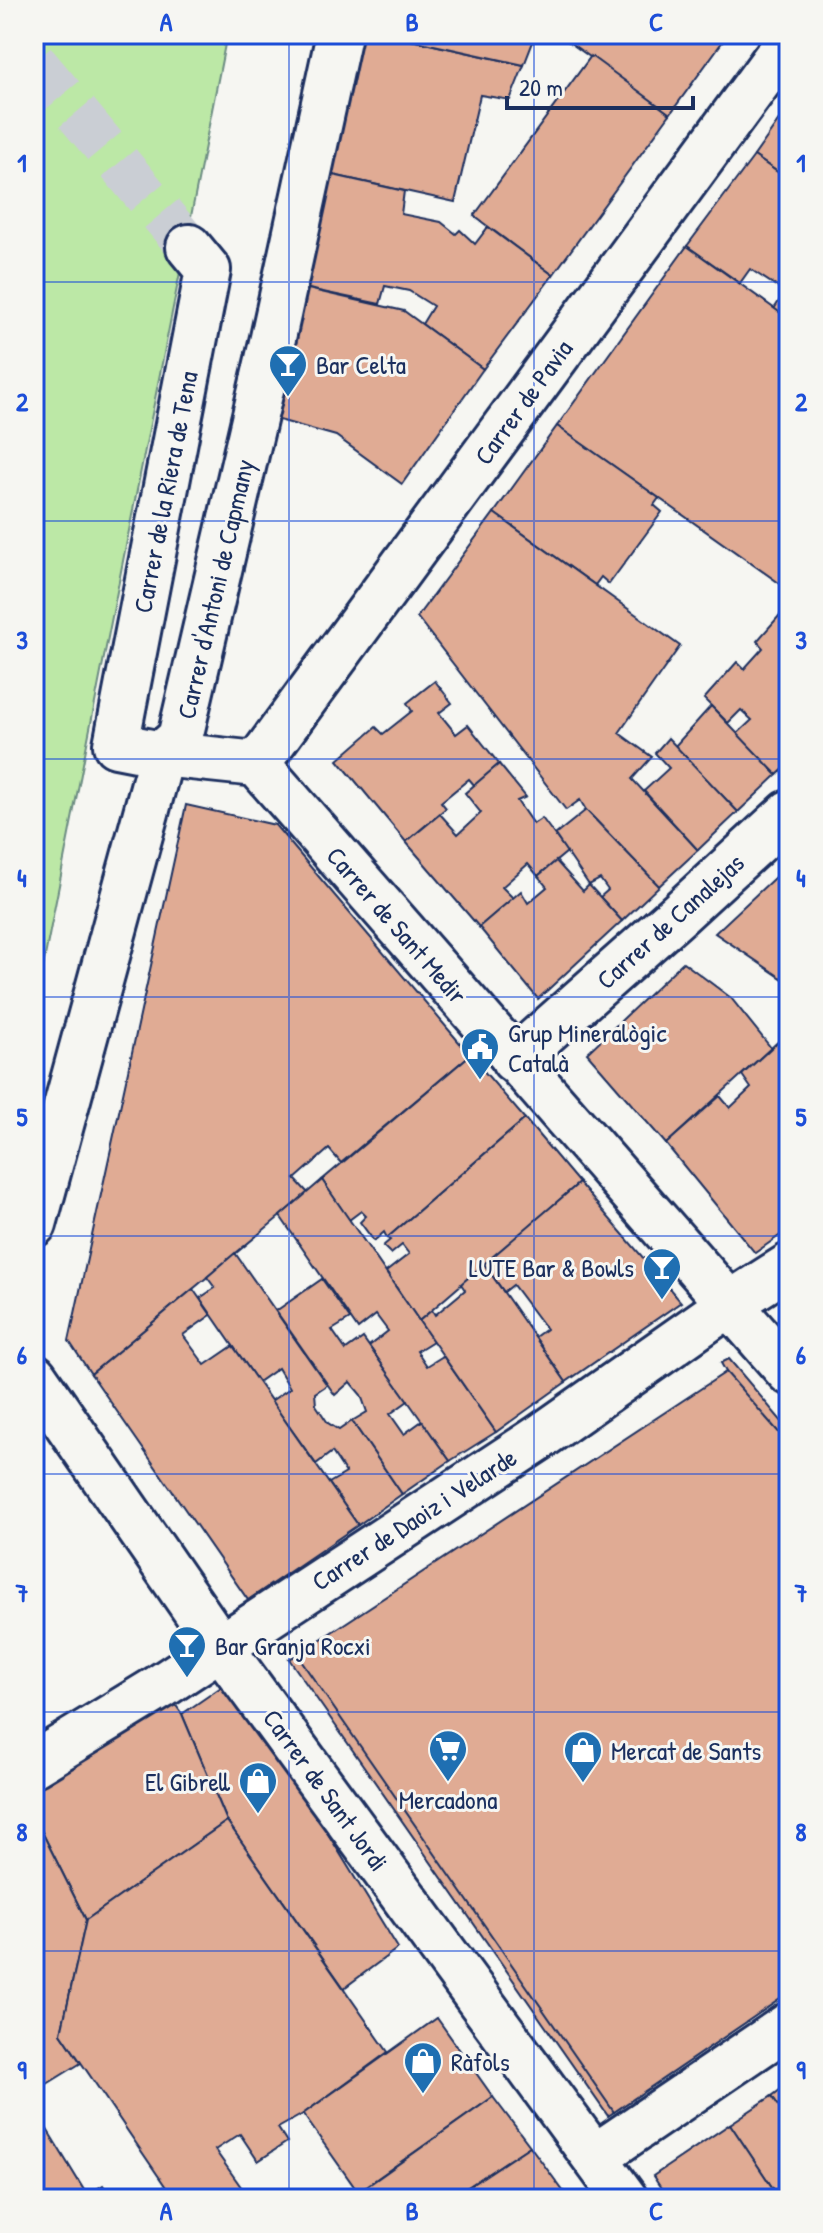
<svg xmlns="http://www.w3.org/2000/svg" width="823" height="2233" font-family="'Patrick Hand',sans-serif">
	<style>
		.green { fill: #bce8a6; stroke: #6c8c82; stroke-width: 2 }
		.building { fill: #e0ab94; stroke: #1b2f5e; stroke-width: 2 }
		.lines { fill: none; stroke-linecap: round; stroke-linejoin: round }
		.minor-tunnel { stroke: #caced4; stroke-width: 44; stroke-dasharray: 44 22; stroke-linecap: butt }
		.minor-casing { stroke: #1b2f5e; stroke-width: 50 }
		.minor { stroke: #f6f6f2; stroke-width: 44 }
		.grid { fill: none; stroke: #1d4ed8; stroke-width: 2; stroke-opacity: 0.55 }
		.labels { text-anchor: middle; dominant-baseline: central; stroke-width: 6; stroke-linejoin: round; paint-order: stroke }
		.poi-label { font-size: 26px; fill: #1b2f5e; stroke: #f6f6f2; text-anchor: start }
		.street-label { font-size: 26px; fill: #1b2f5e; stroke: #f6f6f2 }
		.neatline { fill: none; stroke: #1d4ed8; stroke-width: 3 }
		.grid-label { font-size: 26px; text-anchor: middle; font-weight: bold; fill: #1d4ed8 }
	</style>
	<rect width="100%" height="100%" fill="#f6f6f2"/>
	<filter id="ink" filterUnits="userSpaceOnUse"><feTurbulence type="fractalNoise" baseFrequency=".0125" numOctaves="2"/><feDisplacementMap in="SourceGraphic" scale="16" xChannelSelector="R" yChannelSelector="G"/><feConvolveMatrix kernelMatrix="1 2 1 2 8 2 1 2 1" color-interpolation-filters="sRGB"/></filter>
	<g filter="url(#ink)">
		<!-- green -->
		<path class="green" d="M34 34H227L34 1012Z"/>
		<!-- building -->
		<g class="building">
			<path d="M355 34H384L524 65 510 100 480 95 455 202 324 173Z"/>
			<path d="M384 34H536L524 65Z"/>
			<path d="M564 34H728L670 114 562 37Z"/>
			<path d="M591 56 670 114 553 275 474 216Z"/>
			<path d="M789 106V169L784 176 754 156Z"/>
			<path d="M754 156 789 180V319L774 309 785 292 750 269 740 283 687 246Z"/>
			<path d="M324 173 404 191 401 214 441 222 456 234 460 230 475 244 488 227 553 275 483 369 422 324 433 306 409 291 385 286 380 304 299 287Z"/>
			<path d="M687 246 789 319V590L557 426Z"/>
			<path d="M299 287 404 311 483 369 402 484 336 436 272 418Z"/>
			<path d="M557 426 659 498 654 505 662 512 609 584 601 577 595 585 494 513Z"/>
			<path d="M494 513 680 646 619 733 652 757 632 779 698 850 659 886 586 810 580 800 566 810 417 617Z"/>
			<path d="M786 609 789 612V627L779 616Z"/>
			<path d="M779 616 789 627V764L777 775 737 734 752 720 741 710 728 723 704 699 737 662 744 669 763 648 757 641Z"/>
			<path d="M435 681 452 703 439 713 456 734 468 725 499 764 475 786 469 779 441 802 446 808 406 842 338 760 376 727 383 734 412 711 407 703Z"/>
			<path d="M711 706 777 775 738 812 675 746Z"/>
			<path d="M668 738 738 812 698 850 644 791 669 768 655 753Z"/>
			<path d="M499 764 526 797 517 801 533 824 542 818 567 852 538 876 528 864 502 887 513 898 479 927 406 842 440 814 458 834 481 813 465 793Z"/>
			<path d="M186 805 275 825 470 1055 341 1163 329 1149 295 1179 308 1193 91 1374 69 1341Z"/>
			<path d="M586 810 659 886 622 921 600 897 608 890 600 879 589 885 555 835Z"/>
			<path d="M556 861 583 891 589 885 622 921 538 999 479 927 521 891 528 903 547 887 538 876Z"/>
			<path d="M789 864V983L715 933Z"/>
			<path d="M683 962 731 998 771 1048 666 1144 587 1053Z"/>
			<path d="M785 1035 789 1038V1229L755 1253 666 1144 720 1096 730 1108 751 1088 742 1075Z"/>
			<path d="M470 1055 525 1119 387 1238 384 1232 374 1241 360 1222 366 1216 361 1211 349 1220 322 1180Z"/>
			<path d="M525 1119 579 1183 419 1321 386 1272 409 1254 402 1245 391 1254 383 1246 390 1240 387 1238Z"/>
			<path d="M322 1180 433 1341 417 1351 427 1366 443 1356 496 1432 450 1461 369 1346 388 1331 376 1315 358 1329 280 1216Z"/>
			<path d="M579 1183 681 1302 566 1382 535 1337 546 1329 513 1285 504 1292 484 1264Z"/>
			<path d="M235 1253 327 1385 315 1393 316 1405 328 1423 339 1430 352 1421 402 1494 358 1525 329 1483 346 1473 332 1452 316 1464 271 1401 290 1388 278 1368 258 1382 200 1298 215 1288 207 1277Z"/>
			<path d="M484 1264 566 1382 496 1432 419 1321 432 1310 435 1315 465 1290 461 1284Z"/>
			<path d="M322 1279 350 1319 332 1330 346 1350 363 1338 408 1401 390 1414 404 1434 422 1421 450 1461 402 1494 352 1421 367 1412 361 1395 350 1382 335 1395 276 1311Z"/>
			<path d="M193 1289 211 1315 183 1335 205 1365 233 1346 358 1525 248 1600 91 1374Z"/>
			<path d="M729 1359 789 1430V1982L610 2103 614 2112 608 2116 289 1659 297 1655 304 1663 726 1372 721 1363Z"/>
			<path d="M726 1372 789 1444V1993L614 2112 297 1655Z"/>
			<path d="M233 1679 398 1948 344 1988 227 1821 182 1714Z"/>
			<path d="M165 1690 182 1714 227 1821 86 1920 34 1816V1773Z"/>
			<path d="M34 1816 86 1920 61 2033 81 2063 34 2092Z"/>
			<path d="M227 1821 388 2052 303 2114 278 2128 287 2142 258 2161 240 2134 215 2150 244 2191 233 2199H174L61 2033 86 1920Z"/>
			<path d="M437 2018 493 2097 358 2192 303 2114Z"/>
			<path d="M789 2083V2121L772 2096Z"/>
			<path d="M772 2096 789 2121V2199H780L730 2124Z"/>
			<path d="M493 2097 530 2146 450 2199H349Z"/>
			<path d="M34 2108 87 2195 81 2199H34Z"/>
			<path d="M730 2124 780 2199H668L653 2176Z"/>
			<path d="M530 2146 569 2199H450Z"/>
			<path d="M103 2185 112 2199H81L87 2195Z"/>
			<path d="M282 2189 290 2199H267Z"/>
		</g>
		<g class="lines">
			<!-- minor-tunnel -->
			<path class="minor-tunnel" d="M34 62 189 247"/>
			<defs>
				<g id="minor">
					<path d="M189 247 208 270 116 745 162 754 257 764 789 1372"/>
					<path d="M257 764 789 40"/>
					<path d="M514 1060 680 913 789 813"/>
					<path d="M34 1224 162 754 180 738 273 338 339 34"/>
					<path d="M34 1376 220 1646 625 2199"/>
					<path d="M34 1764 160 1687 539 1438 731 1303 789 1266"/>
					<path d="M596 2156 789 2025"/>
				</g>
			</defs>
			<!-- minor casing -->
			<use href="#minor" class="minor-casing"/>
			<!-- minor -->
			<use href="#minor" class="minor"/>
		</g>
	</g>
	<!-- grid -->
	<path class="grid" d="M289 34V2199M534 34V2199M34 282H789M34 521H789M34 759H789M34 997H789M34 1236H789M34 1474H789M34 1712H789M34 1951H789"/>
	<!-- icons -->
	<defs>
		<symbol id="bar-pin" viewBox="-11 -11 22 30"><path d="M0 17L-7.5 6A9.5 9.5 0 1 1 7.5 6Z" fill="#1f6fb2" stroke="#f6f6f2"/><path d="M-6-5H6L.8 .8V4.5H3.5V6h-7V4.5H-.8V.8Z" fill="#fff"/></symbol>
		<symbol id="civic-pin" viewBox="-11 -11 22 30"><path d="M0 17L-7.5 6A9.5 9.5 0 1 1 7.5 6Z" fill="#1f6fb2" stroke="#f6f6f2"/><path d="M-.6-6.5H3V-4.5H.6V-3L4-1V1h2V6H-6V1h2V-1L-.6-3ZM-1.2 2.5V6h2.4V2.5Z" fill="#fff"/></symbol>
		<symbol id="supermarket-pin" viewBox="-11 -11 22 30"><path d="M0 17L-7.5 6A9.5 9.5 0 1 1 7.5 6Z" fill="#1f6fb2" stroke="#f6f6f2"/><path d="M-6-5.5h2.5l.6 2H6L4.5 2H-2.5L-4.4-4H-6ZM-1.5 3.2a1.3 1.3 0 1 0 .1 0ZM3 3.2a1.3 1.3 0 1 0 .1 0Z" fill="#fff"/></symbol>
		<symbol id="shop-pin" viewBox="-11 -11 22 30"><path d="M0 17L-7.5 6A9.5 9.5 0 1 1 7.5 6Z" fill="#1f6fb2" stroke="#f6f6f2"/><path d="M-5-2.5h2.3a2.7 3.5 0 0 1 5.4 0H5L5.5 6h-11ZM-1.5-2.5h3a1.5 2.3 0 0 0-3 0Z" fill="#fff"/></symbol>
	</defs>
	<g fill-rule="evenodd">
		<use href="#bar-pin" x="266" y="342" width="44" height="60"/>
		<use href="#civic-pin" x="458" y="1025" width="44" height="60"/>
		<use href="#bar-pin" x="640" y="1245" width="44" height="60"/>
		<use href="#bar-pin" x="165" y="1623" width="44" height="60"/>
		<use href="#supermarket-pin" x="426" y="1727" width="44" height="60"/>
		<use href="#shop-pin" x="561" y="1728" width="44" height="60"/>
		<use href="#shop-pin" x="236" y="1759" width="44" height="60"/>
		<use href="#shop-pin" x="401" y="2039" width="44" height="60"/>
	</g>
	<g class="labels">
		<!-- poi labels -->
		<g class="poi-label">
			<text x="316" y="364">Bar Celta</text>
			<text x="508" y="1032">Grup Mineralògic<tspan x="508" dy="30">Català</tspan></text>
			<text x="634" y="1267" text-anchor="end">LUTE Bar &amp; Bowls</text>
			<text x="215" y="1645">Bar Granja Rocxi</text>
			<text x="611" y="1750">Mercat de Sants</text>
			<text x="230" y="1781" text-anchor="end">El Gibrell</text>
			<text x="448" y="1799" text-anchor="middle">Mercadona</text>
			<text x="451" y="2061">Ràfols</text>
		</g>
		<!-- street labels -->
		<g class="street-label">
			<text transform="translate(523 402) rotate(-54)">Carrer de Pavia</text>
			<text transform="translate(165 492) rotate(-79)">Carrer de la Riera de Tena</text>
			<text transform="translate(215 589) rotate(-77)">Carrer d'Antoni de Capmany</text>
			<text transform="translate(670 921) rotate(-42)">Carrer de Canalejas</text>
			<text transform="translate(397 925) rotate(49)">Carrer de Sant Medir</text>
			<text transform="translate(414 1519) rotate(-33)">Carrer de Daoiz i Velarde</text>
			<text transform="translate(326 1790) rotate(54)">Carrer de Sant Jordi</text>
		</g>
	</g>
	<!-- margin -->
	<rect width="823" height="2233" fill="none" stroke="#f6f6f2" stroke-width="88"/>
	<!-- scale -->
	<path d="M507 96v12h186v-12" fill="none" stroke="#1b2f5e" stroke-width="4"/>
	<text x="519" y="96" font-size="24" fill="#1b2f5e" stroke="#f6f6f2" stroke-width="6" paint-order="stroke">20 m</text>
	<rect x="44" y="44" width="735" height="2145" class="neatline"/>
	<g class="grid-label">
		<text x="166" y="31">A</text>
		<text x="412" y="31">B</text>
		<text x="656" y="31">C</text>
		<text x="22" y="172">1</text>
		<text x="801" y="172">1</text>
		<text x="22" y="411">2</text>
		<text x="801" y="411">2</text>
		<text x="22" y="649">3</text>
		<text x="801" y="649">3</text>
		<text x="22" y="887">4</text>
		<text x="801" y="887">4</text>
		<text x="22" y="1126">5</text>
		<text x="801" y="1126">5</text>
		<text x="22" y="1364">6</text>
		<text x="801" y="1364">6</text>
		<text x="22" y="1602">7</text>
		<text x="801" y="1602">7</text>
		<text x="22" y="1841">8</text>
		<text x="801" y="1841">8</text>
		<text x="22" y="2079">9</text>
		<text x="801" y="2079">9</text>
		<text x="166" y="2220">A</text>
		<text x="412" y="2220">B</text>
		<text x="656" y="2220">C</text>
	</g>
</svg>
